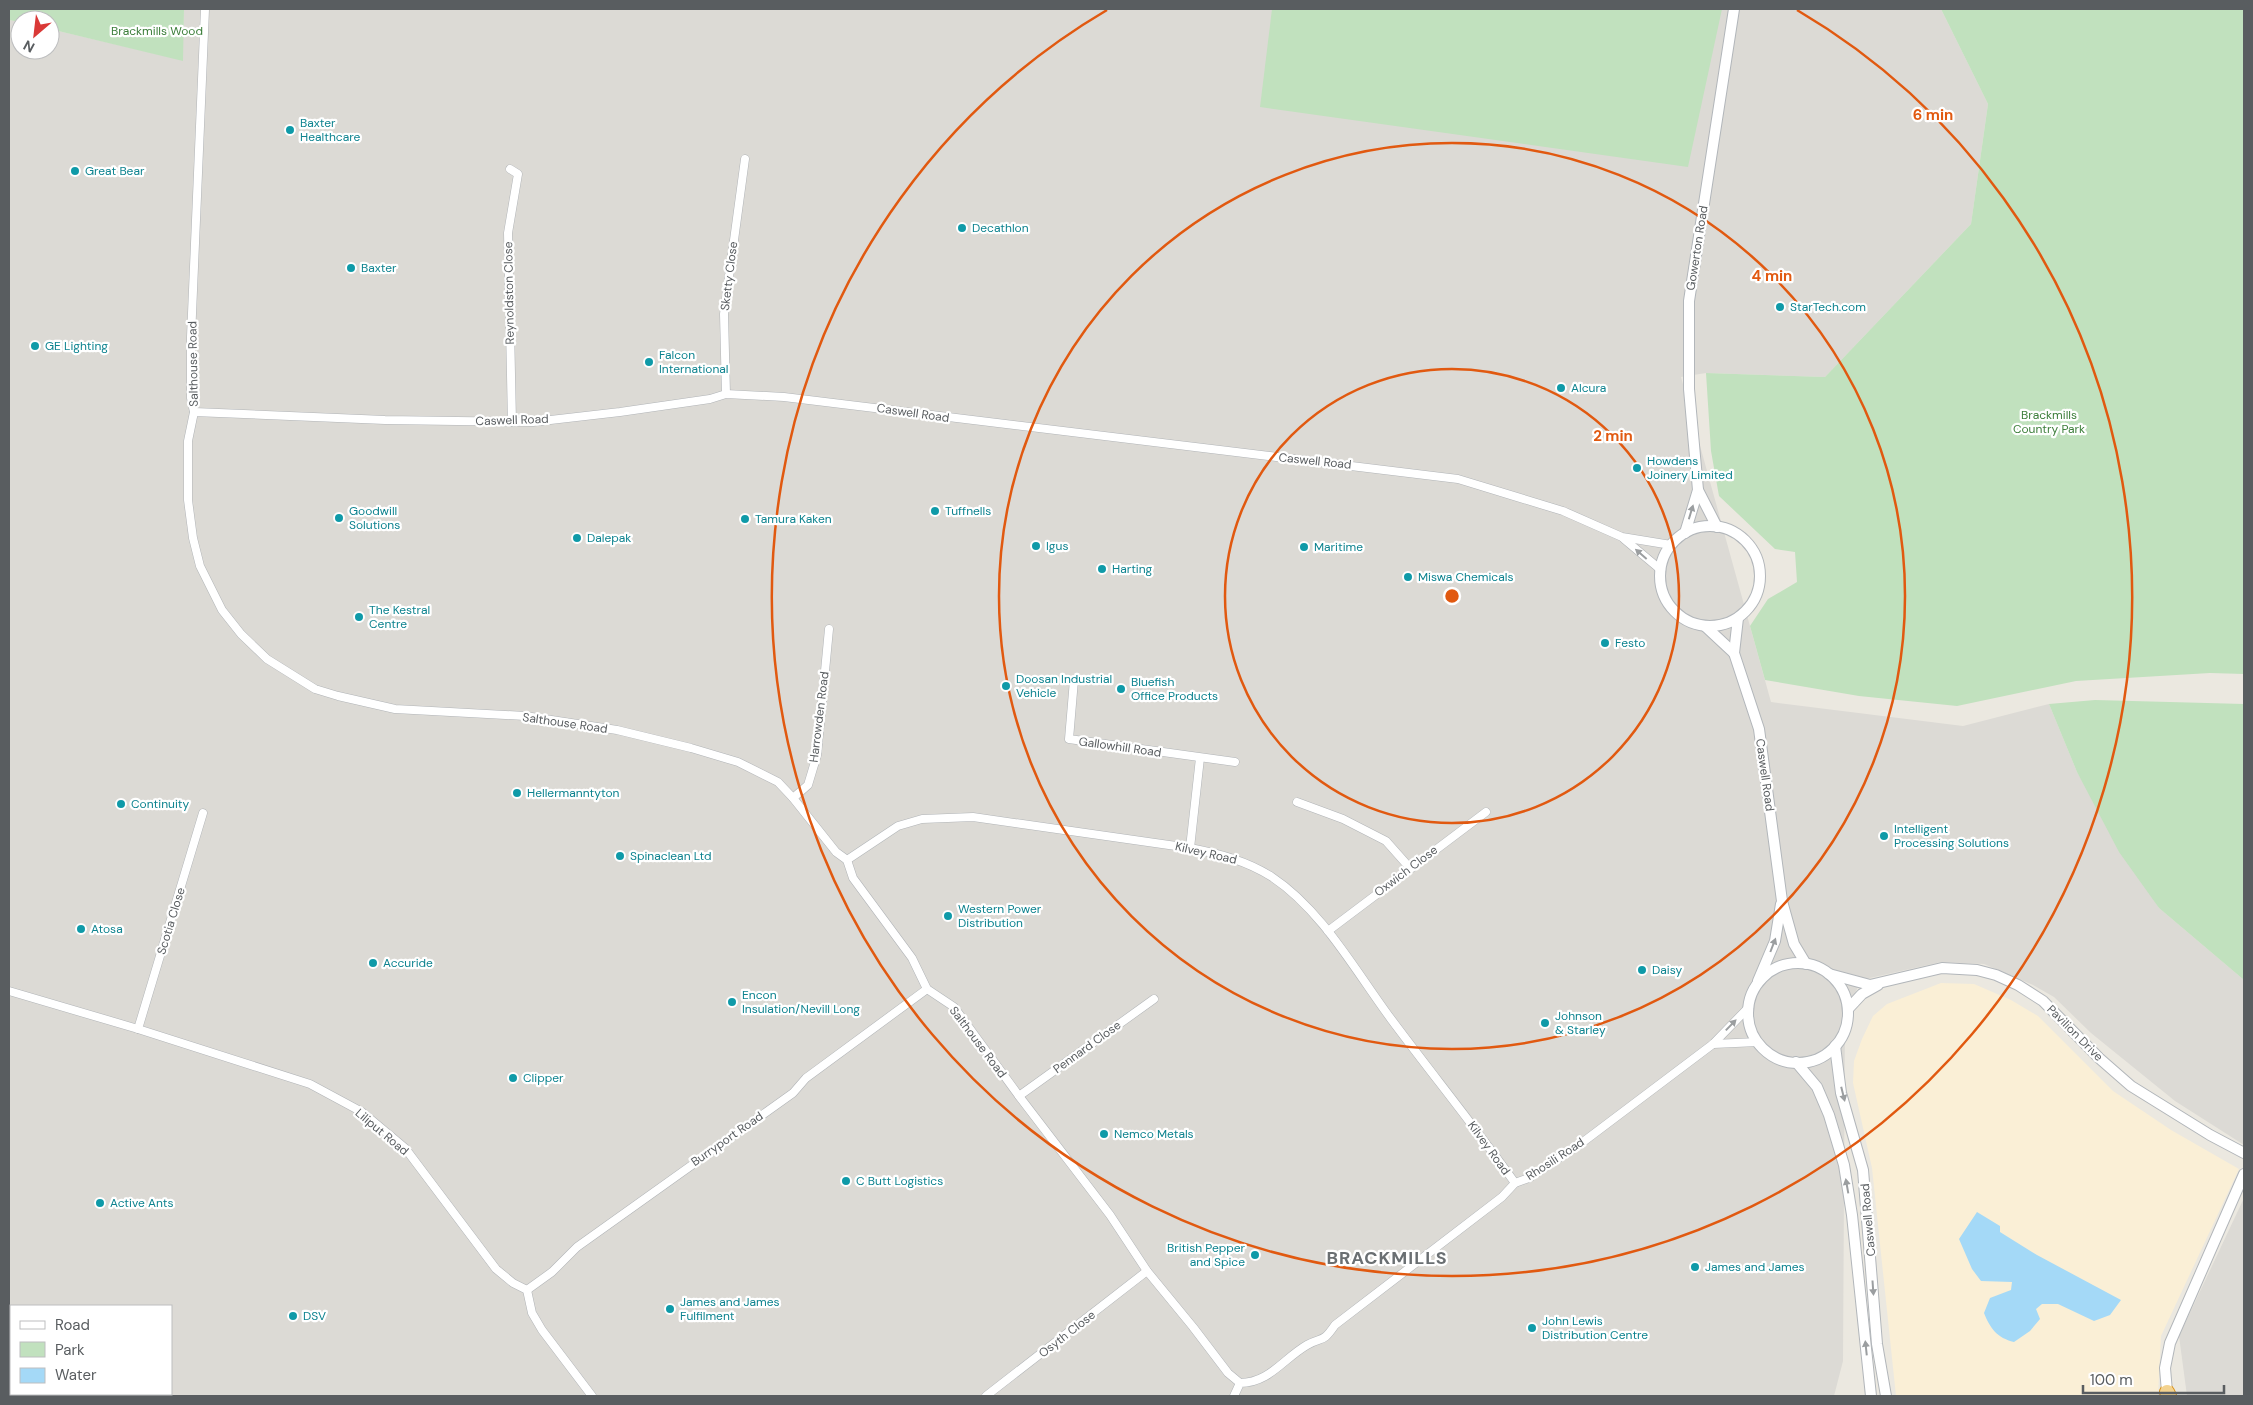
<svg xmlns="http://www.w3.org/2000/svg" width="2253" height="1405" font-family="'DM Sans',sans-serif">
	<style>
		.commercial { fill: #faefd6 }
		.industrial { fill: #dcdad5; fill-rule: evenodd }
		.green { fill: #c1e1be }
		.water { fill: #a4d9f7 }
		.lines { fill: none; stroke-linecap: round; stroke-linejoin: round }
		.street-casing { stroke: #b1b4b7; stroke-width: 9 }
		.secondary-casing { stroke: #b2b6ba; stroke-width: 12 }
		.highway-casing { stroke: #d98e12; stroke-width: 16 }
		.street { stroke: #fff; stroke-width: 8 }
		.secondary { stroke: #fff; stroke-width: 10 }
		.highway { stroke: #f4d38f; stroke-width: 14 }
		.oneway { fill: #9b9ea0 }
		.ring { fill: none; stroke: #e15910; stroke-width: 2.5 }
		.culture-dot { fill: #0f9aa8; stroke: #fff; stroke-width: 2 }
		.labels { text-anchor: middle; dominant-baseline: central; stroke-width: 4.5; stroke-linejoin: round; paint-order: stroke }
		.park-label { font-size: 12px; fill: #3c7e3a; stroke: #fff }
		.culture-label { font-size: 12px; fill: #0d838f; stroke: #fff; text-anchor: start }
		.street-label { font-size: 12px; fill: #595d60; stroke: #fff }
		.district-label { font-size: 18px; font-weight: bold; letter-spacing: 1px; fill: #6a6f72; stroke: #fff }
		.centre { fill: #e15910; stroke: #fff; stroke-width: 2.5 }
		.ring-label { font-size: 15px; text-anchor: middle; font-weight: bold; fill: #e15910; stroke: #fff; stroke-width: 4.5; stroke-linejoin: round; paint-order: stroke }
	</style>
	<rect width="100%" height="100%" fill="#ebe8e0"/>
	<!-- commercial -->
	<path class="commercial" d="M1941 983 1974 984 2011 1000 2038 1016 2113 1091 2171 1130 2239 1169 2161 1336 2158 1396H1896L1872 1168 1853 1083 1854 1061 1862 1039 1873 1016 1887 1004Z"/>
	<!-- industrial -->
	<g class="industrial">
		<path d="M184 9H1941L1988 104 1971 224 1825 377 1706 373 1681 377 1771 702 1963 726 2049 704 2077 772 2159 908 2244 980V1145L2175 1101 2091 1033 2054 997 2033 985 1984 964 1941 962 1861 980 1845 1016 1843 1361 1834 1396H9V20L20 22V50H50V29L182 60ZM11 1306H171V1394H11Z"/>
		<path d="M2244 1198V1396H2187L2179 1336Z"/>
	</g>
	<!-- green -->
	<g class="green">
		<path d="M9 9H184L183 61 50 29V20H20V22L9 20Z"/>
		<path d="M1272 9H1722L1688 167 1260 107Z"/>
		<path d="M1941 9H2244V674L2210 673 2076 681 1957 706 1859 696 1765 680 1750 626 1768 599 1797 582 1795 552 1775 549 1719 496 1711 451 1706 373 1825 377 1971 224 1988 104Z"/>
		<path d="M2095 700 2244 704V980L2159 908 2119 852 2077 772 2049 704Z"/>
	</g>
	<!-- water -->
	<path class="water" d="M1977 1212 2000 1226V1232L2037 1255 2121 1300 2110 1315 2094 1321 2058 1304H2042L2036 1309 2040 1319 2030 1331 2014 1342C1997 1338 1990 1328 1984 1313L1990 1298 2011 1290 2012 1282 1981 1281 1972 1269 1959 1239Z"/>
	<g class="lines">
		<defs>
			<g id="street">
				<path d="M205 9 191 337V398L194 412 188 441V500L193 538 200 566 222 610 241 634 267 659 315 689 338 696 395 709 525 716 617 730 691 748 738 762 778 782 793 798 836 852 847 860 853 878 912 958 927 989 954 1007 1019 1096 1110 1215 1147 1271 1193 1327 1228 1373 1240 1383"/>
				<path d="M510 169 518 174 508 233 512 422"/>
				<path d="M726 394 724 314 745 159"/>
				<path d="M194 412 385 420 533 422 620 412 710 399 726 394 784 397 1458 479 1563 511 1622 537 1671 545"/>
				<path d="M1624 539 1661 570"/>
				<path d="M1074 680 1069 739 1235 762"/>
				<path d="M793 798 808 785 817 755 829 629"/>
				<path d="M1297 802 1343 819 1386 841 1410 868"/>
				<path d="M1190 848 1200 758"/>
				<path d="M847 860 898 826 922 819 973 817 1190 848C1220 854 1247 861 1272 877 1322 910 1356 972 1391 1019 1432 1074 1475 1127 1515 1183"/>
				<path d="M1328 931 1486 812"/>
				<path d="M9 991 138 1029 310 1084 362 1112 405 1148 496 1269 513 1283 527 1290 532 1313 542 1330 592 1396"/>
				<path d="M138 1029 203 813"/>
				<path d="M1713 1044 1758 1042"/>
				<path d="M1019 1096 1154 999"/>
				<path d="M527 1290 552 1272 577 1247 793 1093 806 1078 927 989"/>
				<path d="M986 1396 1147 1271"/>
				<path d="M1234 1396 1240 1383C1269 1383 1283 1359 1307 1345 1323 1336 1322 1344 1335 1325L1502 1197 1515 1183 1529 1178 1583 1142 1713 1044 1749 1007"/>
			</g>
			<g id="secondary">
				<path d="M1698 490 1717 527"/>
				<circle cx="1710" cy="576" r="50"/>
				<path d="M1685 533 1698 490 1689 389V301L1734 9"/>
				<path d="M1738 618 1734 653 1759 729 1782 901 1794 944 1806 964"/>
				<path d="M1705 626 1734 653"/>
				<circle cx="1798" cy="1013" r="50"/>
				<path d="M1829 974 1870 985 1942 968 1977 970 1996 975 2018 985 2043 1001 2099 1058 2131 1086 2210 1135 2244 1153"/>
				<path d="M1758 981 1775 941 1781 904"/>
				<path d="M1848 1009 1862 994 1878 985"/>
				<path d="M1835 1046 1841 1093 1863 1170 1877 1344 1886 1396"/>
				<path d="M1796 1062 1817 1087 1829 1115 1844 1165 1852 1215 1871 1396"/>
				<path d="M2167 1392 2165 1368 2170 1343 2244 1174"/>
			</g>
			<path id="highway" d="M2167 1392 2169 1396"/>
		</defs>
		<!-- street casing -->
		<use href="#street" class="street-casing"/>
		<!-- secondary casing -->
		<use href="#secondary" class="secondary-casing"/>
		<!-- highway casing -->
		<use href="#highway" class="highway-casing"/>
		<!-- street -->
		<use href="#street" class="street"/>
		<!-- secondary -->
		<use href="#secondary" class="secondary"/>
		<!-- highway -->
		<use href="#highway" class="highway"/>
	</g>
	<!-- one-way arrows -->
	<defs><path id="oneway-solid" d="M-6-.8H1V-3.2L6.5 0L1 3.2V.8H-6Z" transform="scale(1.25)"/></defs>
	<g class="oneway">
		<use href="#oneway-solid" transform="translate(1691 512) rotate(-73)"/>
		<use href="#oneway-solid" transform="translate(1641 554) rotate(-139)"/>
		<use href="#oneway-solid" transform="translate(1773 945) rotate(-69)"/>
		<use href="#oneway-solid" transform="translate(1731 1025) rotate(-46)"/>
		<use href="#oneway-solid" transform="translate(1843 1094) rotate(76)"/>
		<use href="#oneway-solid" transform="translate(1847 1186) rotate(-100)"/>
		<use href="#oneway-solid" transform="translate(1873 1288) rotate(86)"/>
		<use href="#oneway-solid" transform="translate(1866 1348) rotate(-96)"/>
	</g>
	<!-- distance rings -->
	<g class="ring">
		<circle cx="1452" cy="596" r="227"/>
		<circle cx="1452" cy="596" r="453"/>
		<path d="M1797 10A680 680 0 1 1 1107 10"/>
	</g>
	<!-- markers -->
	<g class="culture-dot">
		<circle cx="290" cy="130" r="5"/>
		<circle cx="75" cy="171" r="5"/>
		<circle cx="962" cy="228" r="5"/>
		<circle cx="351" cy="268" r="5"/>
		<circle cx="1780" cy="307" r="5"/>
		<circle cx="35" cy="346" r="5"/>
		<circle cx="649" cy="362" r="5"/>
		<circle cx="1561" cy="388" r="5"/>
		<circle cx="1637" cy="468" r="5"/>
		<circle cx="935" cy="511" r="5"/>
		<circle cx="339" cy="518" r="5"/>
		<circle cx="745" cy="519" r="5"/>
		<circle cx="577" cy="538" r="5"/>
		<circle cx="1036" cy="546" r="5"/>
		<circle cx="1304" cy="547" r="5"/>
		<circle cx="1102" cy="569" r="5"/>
		<circle cx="1408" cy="577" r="5"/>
		<circle cx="359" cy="617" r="5"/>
		<circle cx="1605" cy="643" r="5"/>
		<circle cx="1006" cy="686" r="5"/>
		<circle cx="1121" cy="689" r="5"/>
		<circle cx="517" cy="793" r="5"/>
		<circle cx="121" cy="804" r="5"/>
		<circle cx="1884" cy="836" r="5"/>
		<circle cx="620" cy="856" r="5"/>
		<circle cx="948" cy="916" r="5"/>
		<circle cx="81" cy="929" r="5"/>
		<circle cx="373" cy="963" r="5"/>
		<circle cx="1642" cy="970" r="5"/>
		<circle cx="732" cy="1002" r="5"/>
		<circle cx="1545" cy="1023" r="5"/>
		<circle cx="513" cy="1078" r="5"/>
		<circle cx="1104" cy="1134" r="5"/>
		<circle cx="846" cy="1181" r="5"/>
		<circle cx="100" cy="1203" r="5"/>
		<circle cx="1255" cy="1255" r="5"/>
		<circle cx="1695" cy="1267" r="5"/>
		<circle cx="670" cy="1309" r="5"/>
		<circle cx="293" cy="1316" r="5"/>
		<circle cx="1532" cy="1328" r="5"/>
	</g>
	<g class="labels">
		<!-- park labels -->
		<g class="park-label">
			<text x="157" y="31">Brackmills Wood</text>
			<text x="2049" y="415">Brackmills<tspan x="2049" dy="14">Country Park</tspan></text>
		</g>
		<!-- culture labels -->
		<g class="culture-label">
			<text x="300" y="123">Baxter<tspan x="300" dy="14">Healthcare</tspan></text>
			<text x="85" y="171">Great Bear</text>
			<text x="972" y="228">Decathlon</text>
			<text x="361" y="268">Baxter</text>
			<text x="1790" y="307">StarTech.com</text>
			<text x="45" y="346">GE Lighting</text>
			<text x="659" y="355">Falcon<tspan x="659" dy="14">International</tspan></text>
			<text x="1571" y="388">Alcura</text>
			<text x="1647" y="461">Howdens<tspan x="1647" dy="14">Joinery Limited</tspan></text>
			<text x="349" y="511">Goodwill<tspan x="349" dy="14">Solutions</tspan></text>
			<text x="945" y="511">Tuffnells</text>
			<text x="755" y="519">Tamura Kaken</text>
			<text x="587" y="538">Dalepak</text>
			<text x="1046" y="546">Igus</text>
			<text x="1314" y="547">Maritime</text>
			<text x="1112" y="569">Harting</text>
			<text x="1418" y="577">Miswa Chemicals</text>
			<text x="369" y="610">The Kestral<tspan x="369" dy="14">Centre</tspan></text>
			<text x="1615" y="643">Festo</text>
			<text x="1016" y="679">Doosan Industrial<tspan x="1016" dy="14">Vehicle</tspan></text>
			<text x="1131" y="682">Bluefish<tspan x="1131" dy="14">Office Products</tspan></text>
			<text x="527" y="793">Hellermanntyton</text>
			<text x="131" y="804">Continuity</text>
			<text x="1894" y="829">Intelligent<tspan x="1894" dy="14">Processing Solutions</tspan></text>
			<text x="630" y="856">Spinaclean Ltd</text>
			<text x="958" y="909">Western Power<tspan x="958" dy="14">Distribution</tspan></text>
			<text x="91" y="929">Atosa</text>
			<text x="383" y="963">Accuride</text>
			<text x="1652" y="970">Daisy</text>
			<text x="742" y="995">Encon<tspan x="742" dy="14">Insulation/Nevill Long</tspan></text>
			<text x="1555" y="1016">Johnson<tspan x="1555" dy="14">&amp; Starley</tspan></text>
			<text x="523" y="1078">Clipper</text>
			<text x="1114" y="1134">Nemco Metals</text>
			<text x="856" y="1181">C Butt Logistics</text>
			<text x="110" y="1203">Active Ants</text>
			<text x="1245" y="1248" text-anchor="end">British Pepper<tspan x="1245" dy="14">and Spice</tspan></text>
			<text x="1705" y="1267">James and James</text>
			<text x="680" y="1302">James and James<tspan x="680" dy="14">Fulfilment</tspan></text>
			<text x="303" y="1316">DSV</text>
			<text x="1542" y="1321">John Lewis<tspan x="1542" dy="14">Distribution Centre</tspan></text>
		</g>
		<!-- street labels -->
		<g class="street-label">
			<text transform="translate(1697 248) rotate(-81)">Gowerton Road</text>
			<text transform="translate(729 276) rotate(-83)">Sketty Close</text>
			<text transform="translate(509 293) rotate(-91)">Reynoldston Close</text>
			<text transform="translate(193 364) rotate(-91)">Salthouse Road</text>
			<text transform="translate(913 413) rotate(8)">Caswell Road</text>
			<text transform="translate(512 420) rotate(-2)">Caswell Road</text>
			<text transform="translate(1315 461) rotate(6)">Caswell Road</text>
			<text transform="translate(819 717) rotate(-83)">Harrowden Road</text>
			<text transform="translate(565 723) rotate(8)">Salthouse Road</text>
			<text transform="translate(1120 747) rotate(8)">Gallowhill Road</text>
			<text transform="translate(1765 775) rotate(82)">Caswell Road</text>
			<text transform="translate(1206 853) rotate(13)">Kilvey Road</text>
			<text transform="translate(1406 871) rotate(-37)">Oxwich Close</text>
			<text transform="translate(171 921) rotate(-73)">Scotia Close</text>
			<text transform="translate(2075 1033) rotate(45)">Pavilion Drive</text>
			<text transform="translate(978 1042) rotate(53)">Salthouse Road</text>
			<text transform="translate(1087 1047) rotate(-36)">Pennard Close</text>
			<text transform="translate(382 1132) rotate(40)">Liliput Road</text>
			<text transform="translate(727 1139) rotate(-35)">Burryport Road</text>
			<text transform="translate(1489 1148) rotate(54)">Kilvey Road</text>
			<text transform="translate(1555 1159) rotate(-33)">Rhosili Road</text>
			<text transform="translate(1868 1220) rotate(-95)">Caswell Road</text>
			<text transform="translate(1067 1334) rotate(-38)">Osyth Close</text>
		</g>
		<!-- district labels -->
		<g class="district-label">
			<text x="1387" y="1258">BRACKMILLS</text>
		</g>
	</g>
	<circle cx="1452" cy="596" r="8" class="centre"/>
	<g class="ring-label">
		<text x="1933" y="120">6 min</text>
		<text x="1772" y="281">4 min</text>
		<text x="1613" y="441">2 min</text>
	</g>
	<!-- border -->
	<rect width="2253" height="1405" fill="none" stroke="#595d60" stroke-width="20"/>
	<!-- legend -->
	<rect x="10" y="1305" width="162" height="90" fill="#ffffff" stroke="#bdbebf"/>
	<rect x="20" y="1321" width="25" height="8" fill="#ffffff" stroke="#bdbebf"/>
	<text x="55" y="1330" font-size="15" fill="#595d60">Road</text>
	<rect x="20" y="1342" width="25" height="15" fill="#c1e1be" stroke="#bdbebf"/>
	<text x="55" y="1355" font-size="15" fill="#595d60">Park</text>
	<rect x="20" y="1368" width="25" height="15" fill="#a4d9f7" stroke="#bdbebf"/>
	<text x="55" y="1380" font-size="15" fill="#595d60">Water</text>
	<!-- north arrow -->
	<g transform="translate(35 35) rotate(208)"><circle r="24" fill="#ffffff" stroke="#bdbebf"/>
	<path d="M0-4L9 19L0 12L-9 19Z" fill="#da3937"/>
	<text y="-8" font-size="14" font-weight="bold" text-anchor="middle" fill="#595d60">N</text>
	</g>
	<!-- scale -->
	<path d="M2083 1385v8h141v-8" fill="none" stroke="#595d60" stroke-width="2.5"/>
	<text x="2090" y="1385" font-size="15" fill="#595d60" stroke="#ffffff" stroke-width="4" paint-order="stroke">100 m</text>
</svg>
